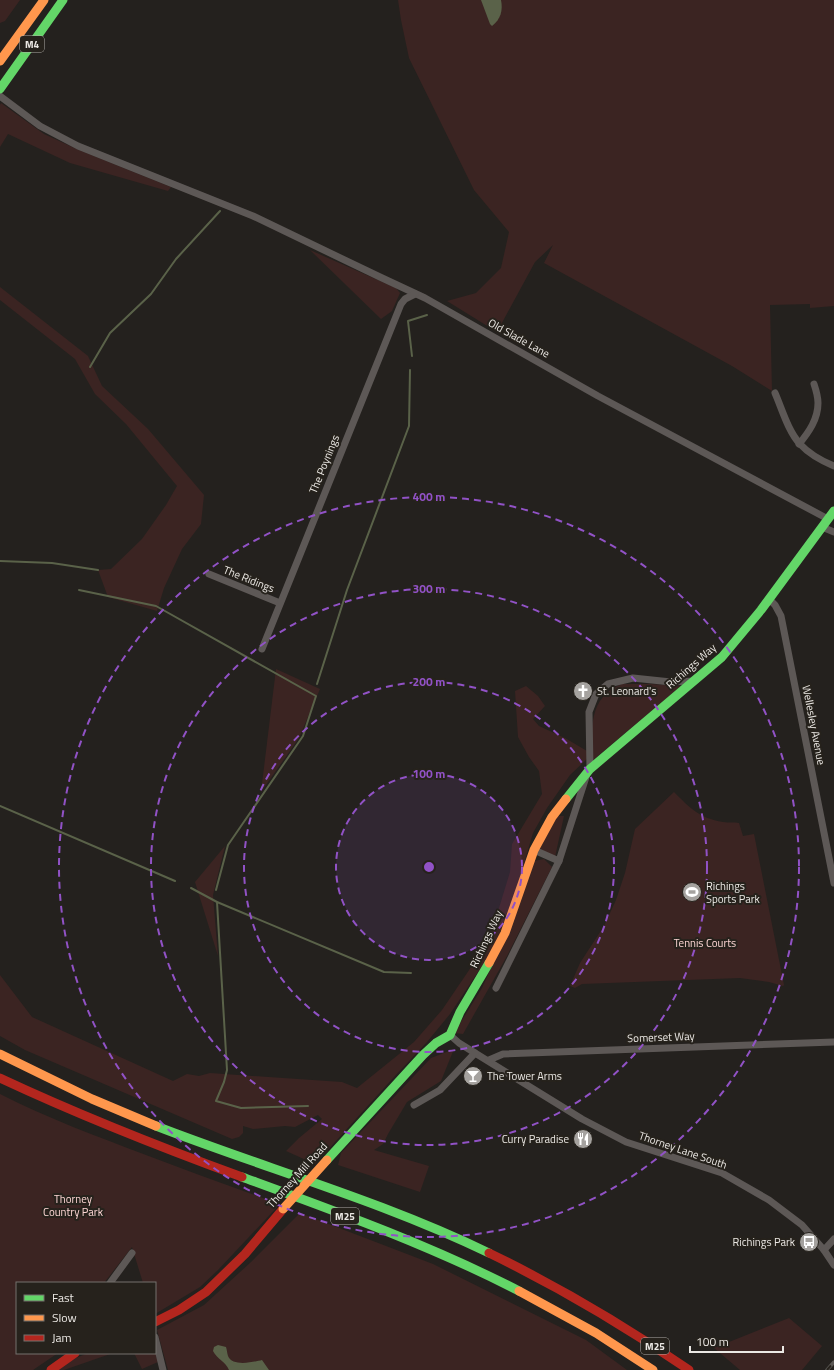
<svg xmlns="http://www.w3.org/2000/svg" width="834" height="1370" font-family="'Titillium Web',sans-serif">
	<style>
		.green { fill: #3b2422 }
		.water { fill: #5a6249 }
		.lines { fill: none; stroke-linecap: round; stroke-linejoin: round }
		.stream { stroke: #5a6249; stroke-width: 2 }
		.street { stroke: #5d5856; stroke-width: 7 }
		.fast { stroke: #63d668; stroke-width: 9 }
		.slow { stroke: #ff974d; stroke-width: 9 }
		.jam { stroke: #b3261e; stroke-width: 9 }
		.rail-casing { stroke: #5b5855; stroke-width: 3.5 }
		.rail { stroke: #26221c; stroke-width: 2; stroke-dasharray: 6; stroke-linecap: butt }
		.slow-bridge { stroke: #ff974d; stroke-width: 9 }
		.ring { fill: none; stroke: #9152c6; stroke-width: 2; stroke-dasharray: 7 5 }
		.labels { text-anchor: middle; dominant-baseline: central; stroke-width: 4; stroke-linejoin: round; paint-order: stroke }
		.shield { fill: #26221c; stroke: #b0ada8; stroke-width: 1 }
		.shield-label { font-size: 10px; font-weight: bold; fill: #ebe8e4 }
		.street-label { font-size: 11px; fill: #ebe8e4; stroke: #26221c }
		.poi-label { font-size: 11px; fill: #ebe8e4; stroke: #26221c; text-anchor: start }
		.park-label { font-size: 11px; fill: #fed7d5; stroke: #26221c }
		.centre { fill: #9152c6; stroke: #26221c; stroke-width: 2 }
		.ring-label { font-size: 12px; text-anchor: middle; font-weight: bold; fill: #9152c6; stroke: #26221c; stroke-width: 4; stroke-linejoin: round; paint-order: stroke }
	</style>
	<rect width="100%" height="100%" fill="#24211e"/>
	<!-- green -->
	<g class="green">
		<path d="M0 0H20L5 21 0 23Z"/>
		<path d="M398 0H834V306L810 308V304L770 305 772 391 732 366 544 263 553 245 535 262 497 332 447 301 476 293 501 268 509 232 474 190 409 58 401 20Z"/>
		<path d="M1 103 44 134 79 150 171 187 168 191 70 163 8 134 0 147V105Z"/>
		<path d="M310 250 396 288 400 293 392 311 381 319Z"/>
		<path d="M0 287 88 356 102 386 148 429 204 495 201 524 182 549 164 588 157 611 108 597 98 570 111 569 142 539 166 505 177 486 126 424 95 394 75 359 0 300Z"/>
		<path d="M276 669 320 689 299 738 261 792Z"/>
		<path d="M622 684H650L681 686 593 760H590C593 729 587 698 622 684Z"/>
		<path d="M526 686 538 696 545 706 533 719 539 726 565 738 587 751 588 758 570 775 547 808 533 833 515 893 500 933 490 954 450 1014 427 1042 394 1077 315 1164 286 1151 299 1138 322 1119 318 1115 295 1127 285 1126 253 1129 243 1126V1133L239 1137 232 1139 25 1050 0 1036V975L32 1017 173 1081 187 1074 199 1076 210 1073 342 1082 357 1088 414 1042 442 1010 482 951 495 921 510 872 512 844 542 794 539 771 529 757 518 737 515 691Z"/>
		<path d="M674 792C690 808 699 818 723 822 729 823 734 822 739 823L743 836 754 834 784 985 783 986 769 982 740 978 582 984 575 988 570 986 580 963 604 926 616 900 625 873 635 829Z"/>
		<path d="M556 816H564L555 857 539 850Z"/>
		<path d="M225 846 213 895 218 956 195 882Z"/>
		<path d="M544 859 552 867 507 956 463 1034 454 1033 482 988 506 935 534 861Z"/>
		<path d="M454 1049 441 1081 407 1102 388 1134 383 1144 374 1150 429 1166 420 1192 338 1165 341 1153 431 1058Z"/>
		<path d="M0 1094C47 1118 96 1136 146 1155 190 1172 235 1188 280 1204L218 1270 200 1287 155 1314V1283H143L132 1247 104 1283H17V1353H58L33 1370H0Z"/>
		<path d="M300 1213 433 1264 586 1340 627 1370H168L157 1330 204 1305 251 1262Z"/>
		<path d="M789 1318 822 1346 802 1370H740L714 1348Z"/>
		<path d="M155 1351 158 1362 142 1369 134 1353H155Z"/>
		<path d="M88 1353H113L64 1370H56L76 1358Z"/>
	</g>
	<!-- water -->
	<g class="water">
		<path d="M481 0H501C503 10 501 19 492 26L490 24Z"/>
		<path d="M218 1345 226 1347C227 1350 227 1353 228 1356 232 1367 254 1362 262 1360L269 1370H229C226 1362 217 1359 213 1351L214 1347Z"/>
	</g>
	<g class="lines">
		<!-- stream -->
		<g class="stream">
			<path d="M412 356 408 321 427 315"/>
			<path d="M90 367 110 333 151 294 176 259 220 211"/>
			<path d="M0 561 52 563 98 570"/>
			<path d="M79 590 156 606 316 696 303 736 228 845 216 890"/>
			<path d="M317 684 347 590 409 426 410 370"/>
			<path d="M0 806 175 881"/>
			<path d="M191 888 217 902 384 972 411 973"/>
			<path d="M217 902 227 1070 224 1082 216 1101 241 1108 308 1106"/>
		</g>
		<!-- street -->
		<g class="street">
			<path d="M0 96 40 126 78 146 253 216 380 277 425 298 598 396 828 519"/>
			<path d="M775 393C782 409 788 431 800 444 809 454 822 461 834 466"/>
			<path d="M799 444C809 432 818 419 818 403 818 397 816 390 814 384"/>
			<path d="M822 527 834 532"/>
			<path d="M209 574 280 603"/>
			<path d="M769 599 775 605 781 616 834 883"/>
			<path d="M262 649 401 304 405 299 415 294"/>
			<path d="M590 769 589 712 596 694 608 684 633 678 671 682 694 681"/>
			<path d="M534 850 559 861"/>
			<path d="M496 988 559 861 587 774"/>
			<path d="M450 1035 459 1043 475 1053 582 1119 626 1142 722 1173 769 1200 802 1225 824 1250 834 1265"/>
			<path d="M489 1060 503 1054 834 1042"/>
			<path d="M414 1105 440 1090 475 1053"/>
			<path d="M824 1250 834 1239"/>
			<path d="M110 1283 132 1253"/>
			<path d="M155 1337 163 1370"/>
		</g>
		<!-- fast -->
		<g class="fast">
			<path d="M0 89 63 0"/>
			<path d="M566 799 590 769 722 657 761 610 834 511"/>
			<path d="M156 1126C267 1169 382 1201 489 1253"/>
			<path d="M327 1160 423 1055 436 1043 450 1035 460 1012 489 963"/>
			<path d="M242 1177C335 1211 430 1245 519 1291"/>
		</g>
		<!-- slow -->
		<g class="slow">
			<path d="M0 61 44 0"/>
			<path d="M489 963 505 933 534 850 552 817 566 799"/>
			<path d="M0 1054 92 1099 156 1126"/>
			<path d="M519 1291 596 1333 653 1370"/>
		</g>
		<!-- jam -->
		<g class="jam">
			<path d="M0 1078C79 1115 160 1147 242 1177"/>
			<path d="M489 1253C559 1287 625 1326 689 1370"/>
			<path d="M155 1322 179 1310 206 1292 245 1254 283 1209"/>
			<path d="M51 1370 75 1353"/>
		</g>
		<defs>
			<path id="rail" d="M827 1370 834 1362"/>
		</defs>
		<!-- rail casing -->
		<use href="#rail" class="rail-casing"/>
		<!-- rail -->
		<use href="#rail" class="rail"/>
		<!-- slow-bridge -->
		<path class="slow-bridge" d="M283 1209 327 1160"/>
	</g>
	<!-- distance rings -->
	<circle cx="429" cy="867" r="93" fill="#9152c6" fill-opacity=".12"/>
	<g class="ring">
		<circle cx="429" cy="867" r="93"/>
		<circle cx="429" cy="867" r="185"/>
		<circle cx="429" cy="867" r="278"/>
		<circle cx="429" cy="867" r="370"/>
	</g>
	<!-- icons -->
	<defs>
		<symbol id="church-disc" viewBox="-11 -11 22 22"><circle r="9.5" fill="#a5a29f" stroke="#26221c"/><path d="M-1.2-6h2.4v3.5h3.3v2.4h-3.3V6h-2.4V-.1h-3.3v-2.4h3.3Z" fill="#fff"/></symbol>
		<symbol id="stadium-disc" viewBox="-11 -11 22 22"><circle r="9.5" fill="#a5a29f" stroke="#26221c"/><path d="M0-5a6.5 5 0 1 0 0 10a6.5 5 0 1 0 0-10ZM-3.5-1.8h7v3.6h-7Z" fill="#fff"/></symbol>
		<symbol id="bar-disc" viewBox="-11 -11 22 22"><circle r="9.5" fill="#a5a29f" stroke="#26221c"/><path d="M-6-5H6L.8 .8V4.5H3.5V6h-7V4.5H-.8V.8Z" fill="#fff"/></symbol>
		<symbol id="restaurant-disc" viewBox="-11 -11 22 22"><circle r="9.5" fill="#a5a29f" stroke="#26221c"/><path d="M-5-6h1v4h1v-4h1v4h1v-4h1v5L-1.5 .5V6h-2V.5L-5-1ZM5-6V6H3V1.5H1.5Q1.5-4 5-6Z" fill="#fff"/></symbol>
		<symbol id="bus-disc" viewBox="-11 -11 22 22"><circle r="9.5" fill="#a5a29f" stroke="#26221c"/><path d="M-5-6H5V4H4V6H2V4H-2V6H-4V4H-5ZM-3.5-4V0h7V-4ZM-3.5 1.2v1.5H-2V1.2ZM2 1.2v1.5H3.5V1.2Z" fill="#fff"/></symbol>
	</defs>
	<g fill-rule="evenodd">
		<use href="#church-disc" x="572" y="680" width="22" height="22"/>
		<use href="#stadium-disc" x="681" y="881" width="22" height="22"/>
		<use href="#bar-disc" x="462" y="1065" width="22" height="22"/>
		<use href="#restaurant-disc" x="572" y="1128" width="22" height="22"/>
		<use href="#bus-disc" x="798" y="1231" width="22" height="22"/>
	</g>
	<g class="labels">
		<!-- shield labels -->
		<g class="shield">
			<rect x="20" y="36" width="24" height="16" rx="3"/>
			<rect x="331" y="1208" width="28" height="16" rx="3"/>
			<rect x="641" y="1338" width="28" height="16" rx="3"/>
		</g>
		<g class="shield-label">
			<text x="32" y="44">M4</text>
			<text x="345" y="1216">M25</text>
			<text x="655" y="1346">M25</text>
		</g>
		<!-- street labels -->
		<g class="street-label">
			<text transform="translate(519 338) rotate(29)">Old Slade Lane</text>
			<text transform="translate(324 464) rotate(-68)">The Poynings</text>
			<text transform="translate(249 579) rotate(22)">The Ridings</text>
			<text transform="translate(691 666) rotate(-41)">Richings Way</text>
			<text transform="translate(814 725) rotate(79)">Wellesley Avenue</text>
			<text transform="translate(486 939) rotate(-65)">Richings Way</text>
			<text transform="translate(661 1037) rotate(-2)">Somerset Way</text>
			<text transform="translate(683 1150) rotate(19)">Thorney Lane South</text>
			<text transform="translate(297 1175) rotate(-48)">Thorney Mill Road</text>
		</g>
		<!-- poi labels -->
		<g class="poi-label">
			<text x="597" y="691">St. Leonard's</text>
			<text x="706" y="886">Richings<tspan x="706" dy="13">Sports Park</tspan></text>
			<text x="487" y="1076">The Tower Arms</text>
			<text x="569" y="1139" text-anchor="end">Curry Paradise</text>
			<text x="795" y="1242" text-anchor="end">Richings Park</text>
		</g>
		<!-- park labels -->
		<g class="park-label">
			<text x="705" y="943">Tennis Courts</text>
			<text x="73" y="1199">Thorney<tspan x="73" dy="13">Country Park</tspan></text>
		</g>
	</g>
	<circle cx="429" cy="867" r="6" class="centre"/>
	<g class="ring-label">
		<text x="429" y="501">400 m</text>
		<text x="429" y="593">300 m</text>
		<text x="429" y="686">200 m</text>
		<text x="429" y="778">100 m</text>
	</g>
	<!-- legend -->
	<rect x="16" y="1282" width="140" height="72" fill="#26221c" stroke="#75716c"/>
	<rect x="24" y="1295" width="20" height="6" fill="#63d668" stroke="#75716c"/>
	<text x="52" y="1302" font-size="12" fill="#ebe8e4">Fast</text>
	<rect x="24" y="1315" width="20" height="6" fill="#ff974d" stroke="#75716c"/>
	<text x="52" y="1322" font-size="12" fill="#ebe8e4">Slow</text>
	<rect x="24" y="1335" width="20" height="6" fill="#b3261e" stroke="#75716c"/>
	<text x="52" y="1342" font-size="12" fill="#ebe8e4">Jam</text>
	<!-- scale -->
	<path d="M690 1346v6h93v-6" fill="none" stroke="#ebe8e4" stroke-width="2"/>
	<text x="696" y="1346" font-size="12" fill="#ebe8e4" stroke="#26221c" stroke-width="3" paint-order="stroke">100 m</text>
</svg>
